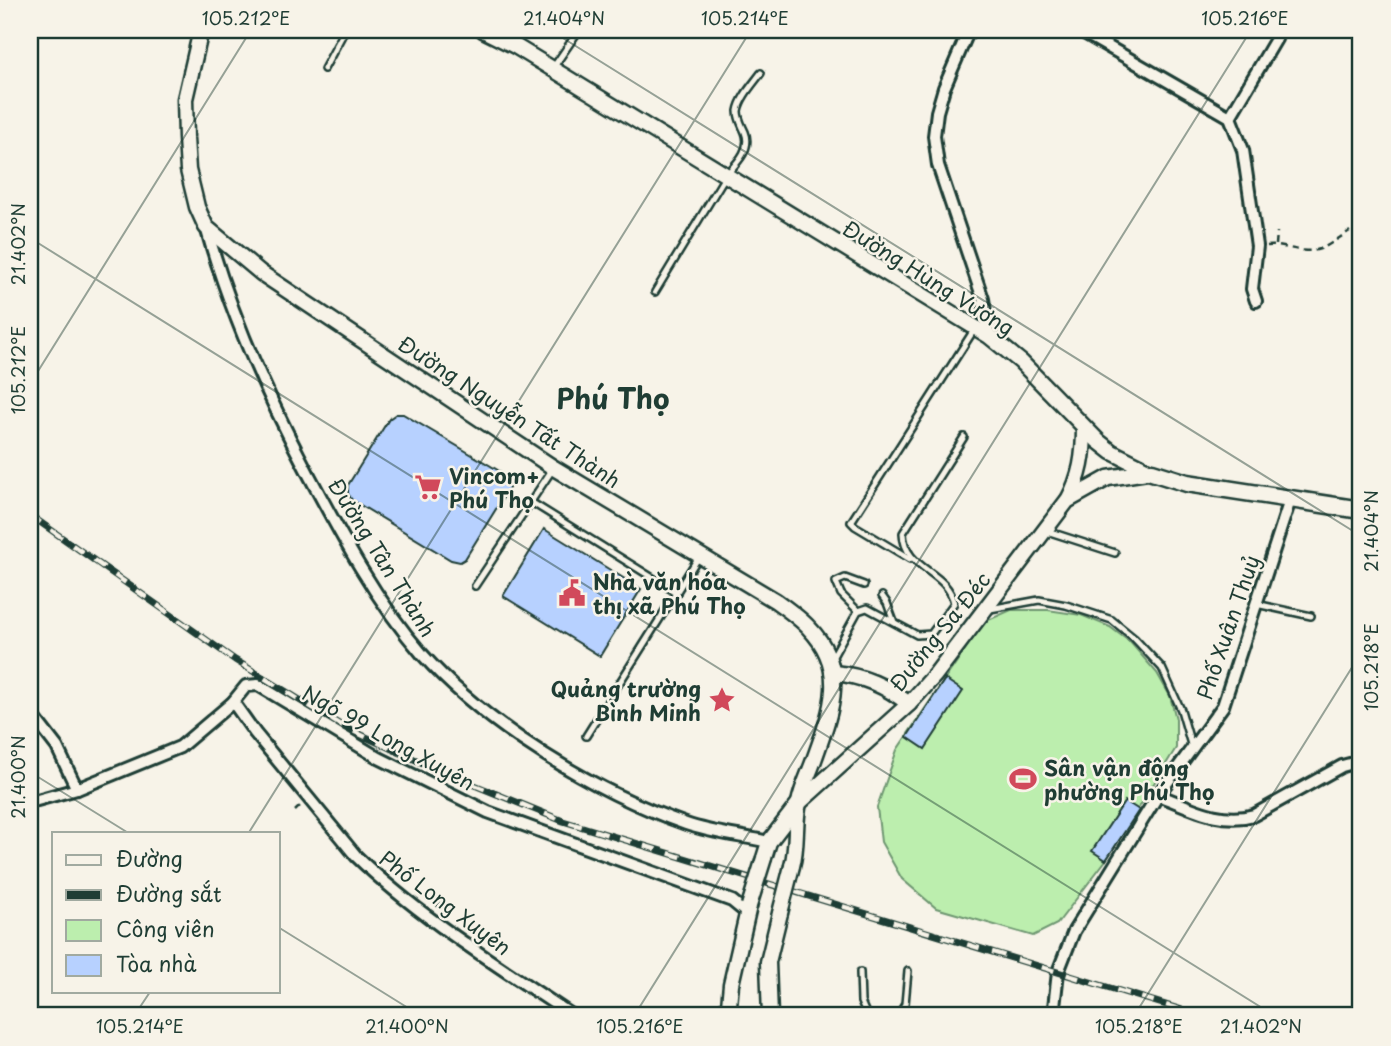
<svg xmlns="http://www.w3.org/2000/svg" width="1391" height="1046" font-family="'Playpen Sans',sans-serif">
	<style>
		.green { fill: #bceeae; stroke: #6e9671; stroke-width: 2 }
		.building { fill: #b7d1ff; stroke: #1f3d34; stroke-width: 2 }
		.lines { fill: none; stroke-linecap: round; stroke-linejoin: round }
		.service-casing { stroke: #1f3d34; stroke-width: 10 }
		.minor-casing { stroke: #1f3d34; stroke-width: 16 }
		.secondary-casing { stroke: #1f3d34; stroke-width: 19 }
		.primary-casing { stroke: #1f3d34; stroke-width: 21 }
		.path { stroke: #1f3d34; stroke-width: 2.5; stroke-dasharray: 7 5; stroke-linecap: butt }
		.service { stroke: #f7f3e8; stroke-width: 5 }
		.minor { stroke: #f7f3e8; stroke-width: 10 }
		.secondary { stroke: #f7f3e8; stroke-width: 14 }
		.primary { stroke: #f7f3e8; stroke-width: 16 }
		.rail-casing { stroke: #1f3d34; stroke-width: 7 }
		.rail { stroke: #f7f3e8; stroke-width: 4.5; stroke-dasharray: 13; stroke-linecap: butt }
		.secondary-bridge-casing { stroke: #1f3d34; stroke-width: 19; stroke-linecap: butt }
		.secondary-bridge { stroke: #f7f3e8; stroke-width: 14 }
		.ticks { fill: none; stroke: #1f3d34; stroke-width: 2; stroke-opacity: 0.45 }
		.labels { text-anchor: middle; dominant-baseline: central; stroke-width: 5; stroke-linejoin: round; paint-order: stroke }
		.street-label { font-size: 21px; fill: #1f3d34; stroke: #f7f3e8 }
		.poi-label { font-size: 21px; font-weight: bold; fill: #1f3d34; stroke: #f7f3e8; text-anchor: start }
		.district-label { font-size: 28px; font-weight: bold; fill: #1f3d34; stroke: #f7f3e8 }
		.neatline { fill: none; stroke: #1f3d34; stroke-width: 2.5 }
		.ticks-label { font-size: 18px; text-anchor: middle; fill: #1f3d34 }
	</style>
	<rect width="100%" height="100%" fill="#f7f3e8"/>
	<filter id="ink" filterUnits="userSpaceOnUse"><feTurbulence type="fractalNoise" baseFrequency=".0143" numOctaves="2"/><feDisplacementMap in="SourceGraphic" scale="14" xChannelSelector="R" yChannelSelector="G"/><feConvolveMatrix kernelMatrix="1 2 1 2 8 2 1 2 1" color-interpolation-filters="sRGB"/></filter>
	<g filter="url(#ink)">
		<!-- green -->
		<path class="green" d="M1011 610H1048L1081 615 1110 627 1130 642 1157 673 1170 696 1176 719V748L1106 860 1057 924 1033 936 936 908 902 879 881 842 877 807 897 750 945 679 984 622Z"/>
		<!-- building -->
		<g class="building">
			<path d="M396 414H403L501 472 507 479 509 488 465 559 460 562 451 560 352 500 348 494V485L389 419Z"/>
			<path d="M544 529 641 589 600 656 503 596Z"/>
			<path d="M945 679 963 691 925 749 907 737Z"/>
			<path d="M1125 801 1139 810 1106 860 1092 851Z"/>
		</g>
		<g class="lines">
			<defs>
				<g id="service">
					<path d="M553 68 579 30"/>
					<path d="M324 69 345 30"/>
					<path d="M655 292 726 175C737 163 752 149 745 132 742 125 738 119 738 111 740 98 753 84 761 73"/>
					<path d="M531 502 677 593"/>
					<path d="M1047 531 1115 553"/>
					<path d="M910 559 855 526 851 522 974 330"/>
					<path d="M475 586 552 470"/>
					<path d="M882 596 887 603 894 622"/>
					<path d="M1256 604 1311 616"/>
					<path d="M990 609 1039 600 1066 605 1112 620 1134 638 1162 668 1181 710 1192 748"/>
					<path d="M858 611 841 594 836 582 845 578 864 585"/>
					<path d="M832 658 858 611 867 608 917 635 931 634 954 603C947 570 904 570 903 533L964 437"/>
					<path d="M586 736 700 555"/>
					<path d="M860 972 861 1002 867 1016"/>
					<path d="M898 1016 905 1004 908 971"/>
				</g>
				<g id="minor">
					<path d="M969 30 944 88 937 112 934 136 938 165 983 299 989 336"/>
					<path d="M1079 30 1230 117 1243 150 1257 246 1252 289 1256 301"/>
					<path d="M1230 117 1276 39 1277 30"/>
					<path d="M206 227C230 313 267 396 309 475 342 537 376 601 422 654 486 726 595 792 686 824 712 833 742 836 769 842"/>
					<path d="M233 702 255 733 356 856C420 918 499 966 573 1016"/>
					<path d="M30 712 57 747 77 789"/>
					<path d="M1158 795C1190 807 1220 825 1254 815L1342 766 1361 761"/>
					<path d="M30 802 77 789 180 747 233 702 246 686 258 685 379 758 488 812 732 901 748 914"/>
					<path d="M1053 1016 1058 972 1074 931 1158 795 1223 706 1290 500"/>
				</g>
				<g id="secondary">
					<path d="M201 30 185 99 186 138 188 170 197 207 206 227 261 273 554 468 776 601C787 609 800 618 809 628 848 668 832 710 815 757 810 772 802 787 799 803 794 824 798 845 792 866"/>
					<path d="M483 30 515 46 989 336 1021 362 1098 441 1112 452 1152 472"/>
					<path d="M1068 500C1081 476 1084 455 1084 428"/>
					<path d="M834 673C864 676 886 686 909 704"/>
					<path d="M764 858 769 842 799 803 909 704 935 675 1067 501 1108 478 1147 472"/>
					<path d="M728 1016 731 984 749 906"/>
					<path d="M770 1016 768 962 780 913"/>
				</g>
				<path id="primary" d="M1152 472 1187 483 1361 510"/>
			</defs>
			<!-- service casing -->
			<use href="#service" class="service-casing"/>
			<!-- minor casing -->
			<use href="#minor" class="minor-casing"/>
			<!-- secondary casing -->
			<use href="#secondary" class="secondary-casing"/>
			<!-- primary casing -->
			<use href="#primary" class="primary-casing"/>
			<!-- path -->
			<g class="path">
				<path d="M1276 245 1277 232"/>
				<path d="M1267 246C1284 244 1304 255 1320 249 1330 245 1340 237 1350 231"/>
				<path d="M295 811 301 805"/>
				<path d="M437 907 443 898"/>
			</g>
			<!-- service -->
			<use href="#service" class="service"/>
			<!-- minor -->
			<use href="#minor" class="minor"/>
			<!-- secondary -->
			<use href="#secondary" class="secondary"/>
			<!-- primary -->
			<use href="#primary" class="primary"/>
			<defs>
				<path id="rail" d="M30 515 235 660 342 726 440 771 563 821 1202 1016"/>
			</defs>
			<!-- rail casing -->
			<use href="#rail" class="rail-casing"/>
			<!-- rail -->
			<use href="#rail" class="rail"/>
			<defs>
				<g id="secondary-bridge">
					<path d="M749 906 764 858"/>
					<path d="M780 913 792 866"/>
				</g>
			</defs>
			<!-- secondary-bridge casing -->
			<use href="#secondary-bridge" class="secondary-bridge-casing"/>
			<!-- secondary-bridge -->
			<use href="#secondary-bridge" class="secondary-bridge"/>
		</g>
	</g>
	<!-- ticks -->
	<path class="ticks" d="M550 30 1361 536M30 238 1275 1016M30 384 251 30M30 772 130 834M248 834 751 30M278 927 421 1016M134 1016 150 992M634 1016 1251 30M1134 1016 1361 653"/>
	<!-- icons -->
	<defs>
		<symbol id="supermarket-bare" viewBox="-9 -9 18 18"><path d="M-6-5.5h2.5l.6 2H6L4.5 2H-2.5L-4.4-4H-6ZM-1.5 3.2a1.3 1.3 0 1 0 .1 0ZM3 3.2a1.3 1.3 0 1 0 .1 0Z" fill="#d1495b" stroke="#f7f3e8" stroke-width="2.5" paint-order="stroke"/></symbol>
		<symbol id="civic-bare" viewBox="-9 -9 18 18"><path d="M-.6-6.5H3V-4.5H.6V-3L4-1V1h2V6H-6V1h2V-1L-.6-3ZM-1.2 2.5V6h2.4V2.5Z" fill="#d1495b" stroke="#f7f3e8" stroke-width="2.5" paint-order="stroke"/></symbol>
		<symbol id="sight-bare" viewBox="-9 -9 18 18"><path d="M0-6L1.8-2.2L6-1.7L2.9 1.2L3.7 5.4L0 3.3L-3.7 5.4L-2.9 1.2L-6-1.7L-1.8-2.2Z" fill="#d1495b" stroke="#f7f3e8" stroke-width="2.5" paint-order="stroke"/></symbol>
		<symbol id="stadium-bare" viewBox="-9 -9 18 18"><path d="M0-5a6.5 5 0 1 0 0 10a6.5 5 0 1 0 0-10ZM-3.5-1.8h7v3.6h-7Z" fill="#d1495b" stroke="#f7f3e8" stroke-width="2.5" paint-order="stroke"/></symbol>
	</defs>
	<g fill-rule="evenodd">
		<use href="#supermarket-bare" x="409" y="468" width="38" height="38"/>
		<use href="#civic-bare" x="553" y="574" width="38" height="38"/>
		<use href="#sight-bare" x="703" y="681" width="38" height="38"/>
		<use href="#stadium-bare" x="1004" y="760" width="38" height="38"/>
	</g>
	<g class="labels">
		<!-- street labels -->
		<g class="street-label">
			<text transform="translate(929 277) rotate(32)">Đường Hùng Vương</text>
			<text transform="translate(510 411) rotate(33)">Đường Nguyễn Tất Thành</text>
			<text transform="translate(383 557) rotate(58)">Đường Tân Thành</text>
			<text transform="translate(1227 627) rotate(-71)">Phố Xuân Thuỷ</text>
			<text transform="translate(939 631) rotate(-51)">Đường Sa Đéc</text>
			<text transform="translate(389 737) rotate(29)">Ngõ 99 Long Xuyên</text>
			<text transform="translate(446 902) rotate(37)">Phố Long Xuyên</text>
		</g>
		<!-- poi labels -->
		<g class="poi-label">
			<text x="449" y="475">Vincom+<tspan x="449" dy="24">Phú Thọ</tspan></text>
			<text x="593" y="581">Nhà văn hóa<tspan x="593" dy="24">thị xã Phú Thọ</tspan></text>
			<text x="701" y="688" text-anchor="end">Quảng trường<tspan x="701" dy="24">Bình Minh</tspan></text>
			<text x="1044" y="767">Sân vận động<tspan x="1044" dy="24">phường Phú Thọ</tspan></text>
		</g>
		<!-- district labels -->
		<g class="district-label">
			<text x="613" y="397">Phú Thọ</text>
		</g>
	</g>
	<!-- margin -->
	<rect width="1391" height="1046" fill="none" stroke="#f7f3e8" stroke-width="77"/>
	<!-- legend -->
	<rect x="52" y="832" width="228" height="161" fill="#f7f3e8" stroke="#a1aaa0" stroke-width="2"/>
	<rect x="66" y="855" width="35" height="10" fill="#f7f3e8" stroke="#a1aaa0" stroke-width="2"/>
	<text x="116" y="867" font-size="21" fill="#1f3d34">Đường</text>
	<rect x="66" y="890" width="35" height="10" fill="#1f3d34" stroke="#a1aaa0" stroke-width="2"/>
	<text x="116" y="902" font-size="21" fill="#1f3d34">Đường sắt</text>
	<rect x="66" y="920" width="35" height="21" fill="#bceeae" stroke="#a1aaa0" stroke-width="2"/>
	<text x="116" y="937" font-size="21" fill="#1f3d34">Công viên</text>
	<rect x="66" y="955" width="35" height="21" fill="#b7d1ff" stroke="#a1aaa0" stroke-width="2"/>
	<text x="116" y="972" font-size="21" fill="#1f3d34">Tòa nhà</text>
	<rect x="38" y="38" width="1314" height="969" class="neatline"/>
	<g class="ticks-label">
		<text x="246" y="25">105.212°E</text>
		<text x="564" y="25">21.404°N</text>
		<text x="745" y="25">105.214°E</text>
		<text x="1245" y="25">105.216°E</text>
		<text transform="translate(19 244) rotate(-90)" y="6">21.402°N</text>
		<text transform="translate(19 370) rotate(-90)" y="6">105.212°E</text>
		<text transform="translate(1372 531) rotate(-90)" y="6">21.404°N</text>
		<text transform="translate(1372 667) rotate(-90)" y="6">105.218°E</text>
		<text transform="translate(19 777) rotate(-90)" y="6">21.400°N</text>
		<text x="140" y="1033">105.214°E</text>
		<text x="407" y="1033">21.400°N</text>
		<text x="640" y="1033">105.216°E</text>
		<text x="1139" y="1033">105.218°E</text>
		<text x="1261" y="1033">21.402°N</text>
	</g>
</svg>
